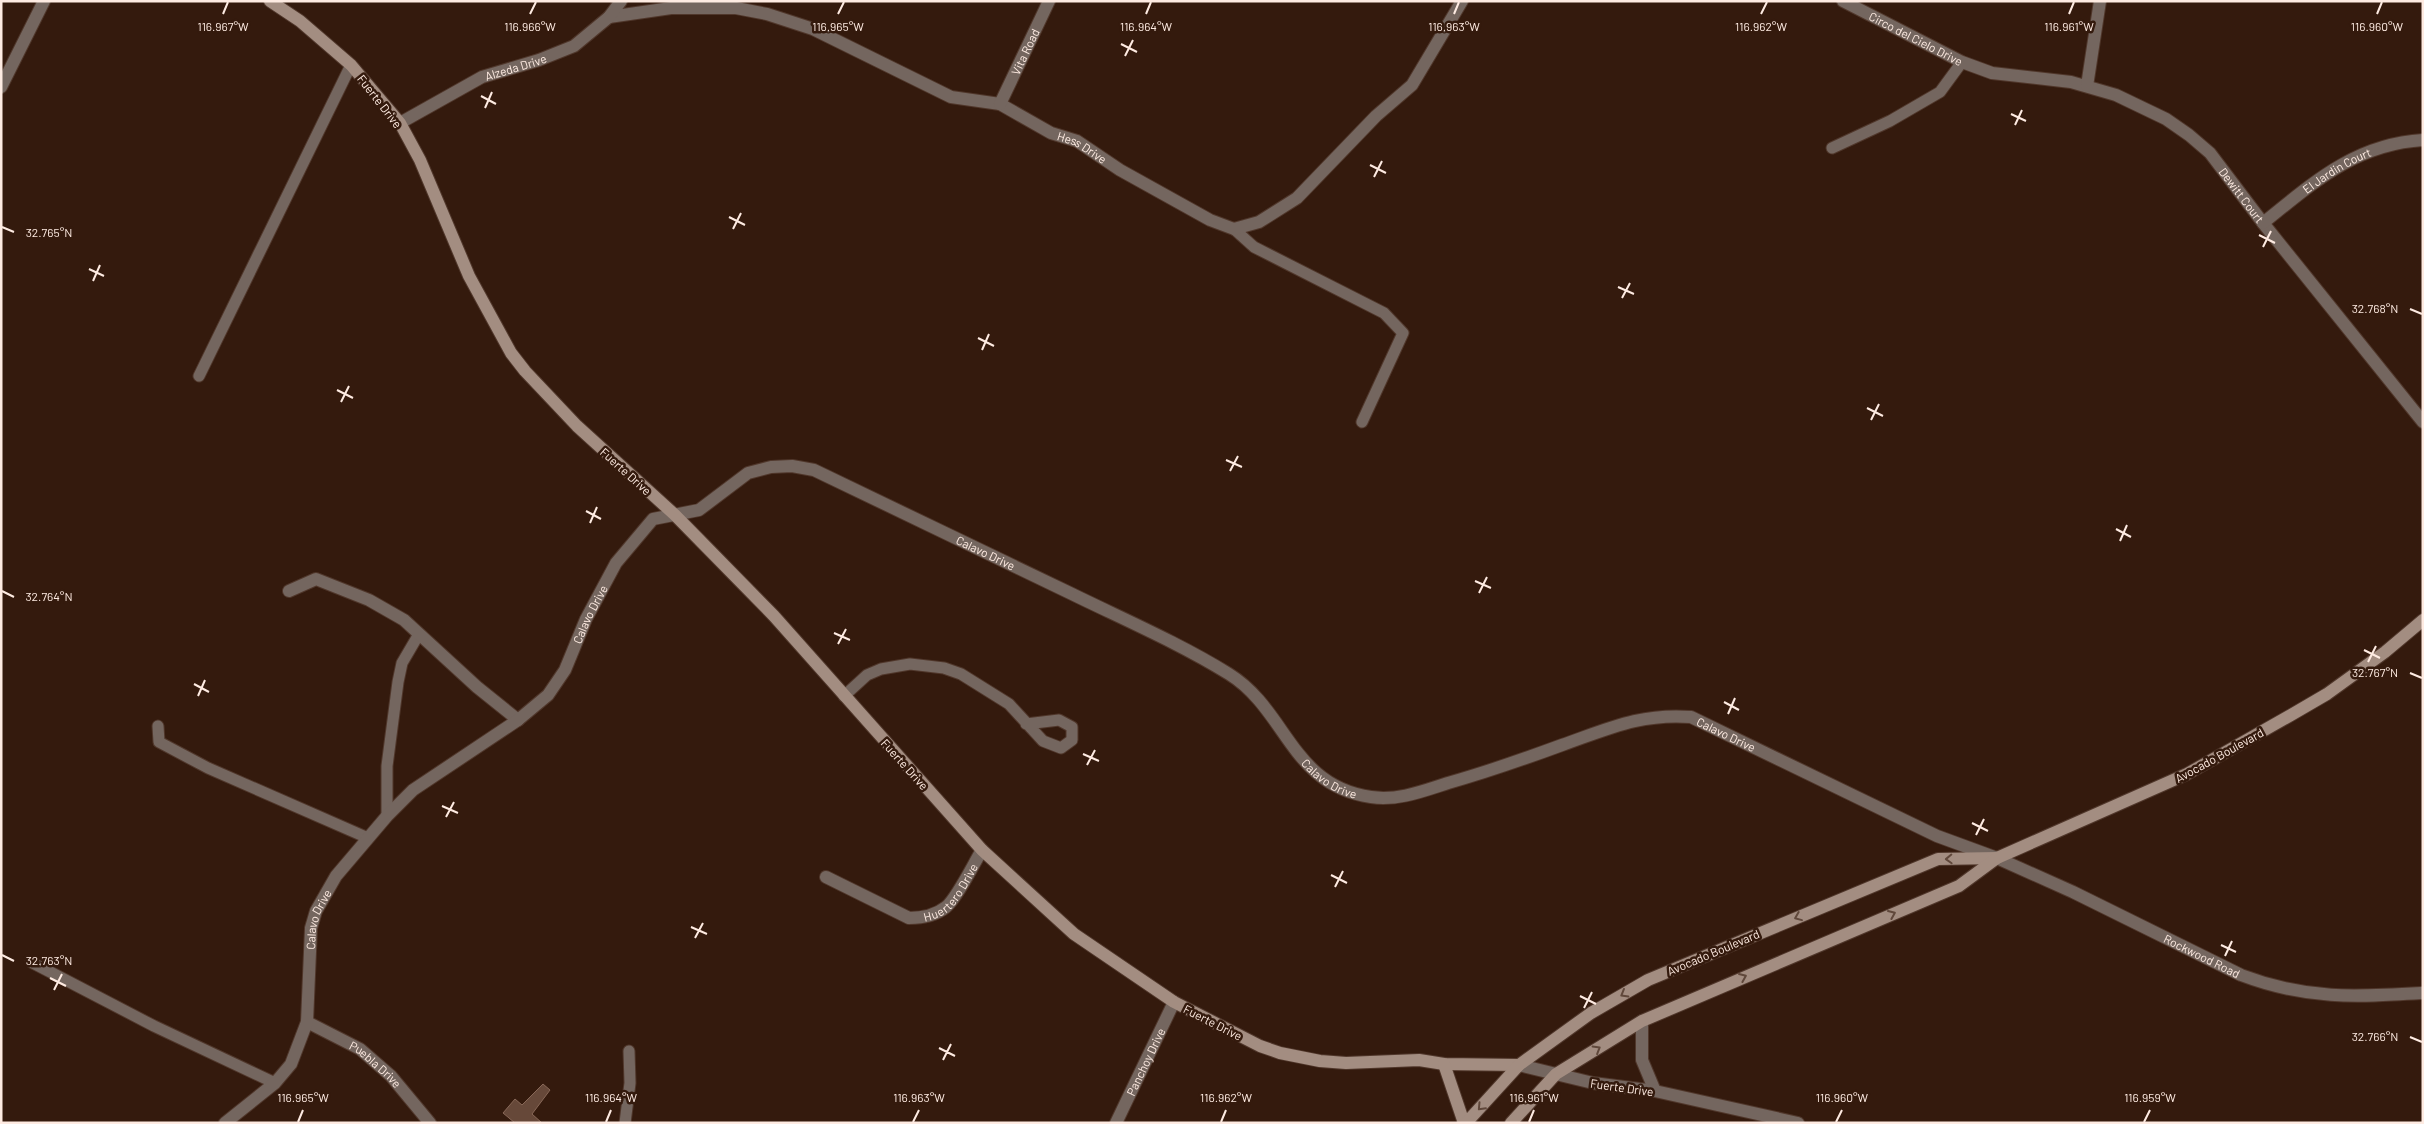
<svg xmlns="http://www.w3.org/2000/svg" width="2424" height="1124" font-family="Barlow,sans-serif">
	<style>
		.building { fill: #664839; stroke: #886858 }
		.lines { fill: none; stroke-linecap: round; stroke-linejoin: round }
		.service-casing { stroke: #50372b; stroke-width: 13 }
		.minor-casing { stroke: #50372b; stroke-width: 14 }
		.tertiary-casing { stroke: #50372b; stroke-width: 14 }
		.secondary-casing { stroke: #50372b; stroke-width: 14 }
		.service { stroke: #74665f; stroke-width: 11 }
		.minor { stroke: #74665f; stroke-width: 12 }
		.tertiary { stroke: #74665f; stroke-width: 12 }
		.secondary { stroke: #a38d81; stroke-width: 12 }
		.oneway { stroke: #60483b }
		.ticks { fill: none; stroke: #feebe2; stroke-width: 2 }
		.labels { text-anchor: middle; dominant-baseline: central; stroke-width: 5; stroke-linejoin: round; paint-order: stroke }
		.street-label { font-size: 12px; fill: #feebe2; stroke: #341a0d }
		.ticks-label { font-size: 12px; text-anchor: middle; fill: #feebe2; stroke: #341a0d; stroke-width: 5; stroke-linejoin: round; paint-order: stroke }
	</style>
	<rect width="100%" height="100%" fill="#341a0d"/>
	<!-- building -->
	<path class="building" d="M543 1084 550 1090 532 1114 542 1123H515L503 1113 515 1099 522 1105Z"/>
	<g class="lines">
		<defs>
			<g id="service">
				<path d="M1832 148 1890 121 1940 92 1962 62"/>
				<path d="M1234 229 1254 247 1384 313 1403 333 1362 422"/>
				<path d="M199 376 351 65"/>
				<path d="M844 696 867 675 881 669 910 664 944 668 961 674 1009 704 1043 741 1061 748 1072 740V727L1059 720 1026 724"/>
				<path d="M158 726 159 742 208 768 368 838"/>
				<path d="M387 816V766L398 682 402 663 419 634"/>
				<path d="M31 962 154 1026 275 1083"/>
				<path d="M625 1123 630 1083 629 1051"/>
			</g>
			<g id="minor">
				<path id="s1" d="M1843 1 1962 62 1992 73 2071 82 2116 95 2166 119 2189 135 2210 153 2263 223 2423 422"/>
				<path id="s2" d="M609 17 671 8H736L767 14 813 29 951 97 1000 104 1051 133 1077 141 1120 170 1210 220 1234 229 1259 222 1297 198 1376 116 1412 85 1462 1"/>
				<path d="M2087 86 2100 1"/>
				<path d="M1 87 44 1"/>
				<path id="s3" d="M1000 104 1049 1"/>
				<path id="s4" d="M2263 223C2313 183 2355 144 2423 140"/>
				<path d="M289 591 316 579 369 600 404 620 477 687 518 720"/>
				<path id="s5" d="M826 877 909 918C922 918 936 915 946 907 957 898 974 863 982 850"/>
				<path id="s6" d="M307 1022 360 1049 391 1076 430 1123"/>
				<path id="s7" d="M1116 1123 1174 1002"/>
			</g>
			<g id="tertiary">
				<path id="s8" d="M400 123 482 77 539 60 574 46 609 17 621 1"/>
				<path d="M1642 1021V1060L1655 1091"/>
				<path d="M1519 1065 1593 1083 1655 1091 1798 1123"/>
				<path id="s9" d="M225 1123 275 1083 291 1064 307 1022 311 928 316 911 336 876 387 816 413 790 518 720 548 695 565 670 586 619 616 563 653 519 699 510 748 473 771 467 792 466 814 470C899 511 985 552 1070 593 1123 619 1179 643 1229 674 1287 710 1291 786 1371 797 1398 801 1423 791 1448 783 1487 772 1524 759 1562 745 1608 729 1641 713 1691 717L1937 836 1997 858 2073 892 2241 975C2307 1000 2355 997 2423 993"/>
			</g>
			<g id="secondary">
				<path d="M270 1 300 21 351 65 400 123 420 160 469 276 511 353 525 371 577 426 675 515 774 616 982 850 1074 934 1174 1002 1260 1046 1280 1053 1320 1061 1346 1063 1419 1060 1444 1064 1519 1065"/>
				<path d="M1444 1064 1464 1123"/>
				<path d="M1466 1123 1519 1065 1591 1013 1648 980 1938 859 1997 858"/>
				<path d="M1511 1123 1556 1074 1642 1021 1959 886 1997 858 2187 774 2291 715 2327 694 2385 652 2423 620"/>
			</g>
		</defs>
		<!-- service casing -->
		<use href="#service" class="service-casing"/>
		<!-- minor casing -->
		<use href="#minor" class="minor-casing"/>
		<!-- tertiary casing -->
		<use href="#tertiary" class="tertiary-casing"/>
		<!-- secondary casing -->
		<use href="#secondary" class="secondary-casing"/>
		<!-- service -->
		<use href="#service" class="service"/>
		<!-- minor -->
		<use href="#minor" class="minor"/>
		<!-- tertiary -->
		<use href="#tertiary" class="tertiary"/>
		<!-- secondary -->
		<use href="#secondary" class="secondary"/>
	</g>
	<!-- one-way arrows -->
	<defs><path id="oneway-chevron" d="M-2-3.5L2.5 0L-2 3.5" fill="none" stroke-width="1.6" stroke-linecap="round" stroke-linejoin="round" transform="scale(1.25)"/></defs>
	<g class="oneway">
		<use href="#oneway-chevron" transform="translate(1949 859) rotate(178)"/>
		<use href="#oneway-chevron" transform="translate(1892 914) rotate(-23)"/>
		<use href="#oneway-chevron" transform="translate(1798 917) rotate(158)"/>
		<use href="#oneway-chevron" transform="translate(1743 977) rotate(-23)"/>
		<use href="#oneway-chevron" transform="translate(1624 994) rotate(150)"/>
		<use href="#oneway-chevron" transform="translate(1597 1049) rotate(-31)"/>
		<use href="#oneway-chevron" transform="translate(1481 1107) rotate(133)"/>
	</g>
	<!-- ticks -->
	<path class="ticks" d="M223 14 228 2M530 14 536 2M838 14 844 2M1146 14 1151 2M1454 14 1459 2M1761 14 1767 2M2069 14 2074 2M2377 14 2382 2M1121 44 1137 52M1125 56 1133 40M481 96 496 104M485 108 492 92M2011 114 2026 121M2015 125 2022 110M1370 165 1386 173M1374 177 1382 161M729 217 745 225M2 227 14 232M733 229 741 213M2259 235 2275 243M2263 247 2271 231M89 269 104 276M93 281 100 265M1618 287 1634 294M1622 298 1630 283M2410 309 2422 314M978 338 994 346M982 350 989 334M337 390 353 398M341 402 349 386M1867 408 1883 416M1871 420 1879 404M1226 460 1242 467M1230 471 1238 456M586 511 601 519M590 523 597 507M2116 529 2131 537M2120 541 2127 525M1475 581 1491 588M2 591 14 597M1479 593 1487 577M834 633 850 640M838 644 846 629M2364 650 2380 658M2368 662 2376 646M2410 673 2422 678M194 684 209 692M198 696 205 680M1724 702 1739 710M1728 714 1735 698M1083 754 1099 761M1087 765 1095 750M442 806 458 813M446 817 454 802M1972 823 1988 831M1976 835 1984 819M1331 875 1347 883M1335 887 1343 871M691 927 707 934M695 938 703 923M2221 945 2236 952M2 955 14 961M2225 956 2232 941M50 978 66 986M54 990 62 974M1580 996 1596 1004M1584 1008 1592 992M2410 1037 2422 1042M939 1048 955 1056M943 1060 951 1044M298 1122 303 1110M606 1122 611 1110M913 1122 919 1110M1221 1122 1226 1110M1529 1122 1534 1110M1836 1122 1842 1110M2144 1122 2150 1110"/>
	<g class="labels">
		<!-- street labels -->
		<g class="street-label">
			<text stroke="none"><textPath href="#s1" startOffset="82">Circo del Cielo Drive</textPath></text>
			<text stroke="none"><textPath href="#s3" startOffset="58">Vita Road</textPath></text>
			<text stroke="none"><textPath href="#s8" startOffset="129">Alzeda Drive</textPath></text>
			<text transform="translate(380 101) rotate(52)">Fuerte Drive</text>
			<text stroke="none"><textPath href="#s2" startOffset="504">Hess Drive</textPath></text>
			<text stroke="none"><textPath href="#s4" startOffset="91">El Jardin Court</textPath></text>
			<text stroke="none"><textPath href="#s1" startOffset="456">Dewitt Court</textPath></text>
			<text transform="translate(626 471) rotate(42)">Fuerte Drive</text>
			<text stroke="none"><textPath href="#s9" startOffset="1139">Calavo Drive</textPath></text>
			<text stroke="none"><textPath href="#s9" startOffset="658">Calavo Drive</textPath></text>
			<text stroke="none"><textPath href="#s9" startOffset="1976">Calavo Drive</textPath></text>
			<text transform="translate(2219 755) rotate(-29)">Avocado Boulevard</text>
			<text transform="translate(905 764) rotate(48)">Fuerte Drive</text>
			<text stroke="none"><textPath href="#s9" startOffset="1558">Calavo Drive</textPath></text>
			<text stroke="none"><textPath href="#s5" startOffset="145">Huertero Drive</textPath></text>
			<text stroke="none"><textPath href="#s9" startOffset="238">Calavo Drive</textPath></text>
			<text transform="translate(1713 952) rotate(-23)">Avocado Boulevard</text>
			<text stroke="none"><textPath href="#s9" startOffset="2501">Rockwood Road</textPath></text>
			<text transform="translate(1213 1022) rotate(27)">Fuerte Drive</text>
			<text stroke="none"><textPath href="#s7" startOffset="68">Panchoy Drive</textPath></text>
			<text stroke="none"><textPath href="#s6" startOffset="81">Puebla Drive</textPath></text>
			<text transform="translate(1622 1087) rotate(8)">Fuerte Drive</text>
		</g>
	</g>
	<g class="ticks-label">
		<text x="223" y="31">116.967°W</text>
		<text x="530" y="31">116.966°W</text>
		<text x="838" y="31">116.965°W</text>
		<text x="1146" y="31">116.964°W</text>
		<text x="1454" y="31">116.963°W</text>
		<text x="1761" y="31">116.962°W</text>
		<text x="2069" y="31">116.961°W</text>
		<text x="2377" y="31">116.960°W</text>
		<text x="49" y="237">32.765°N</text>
		<text x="2375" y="313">32.768°N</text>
		<text x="49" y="601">32.764°N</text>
		<text x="2375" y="677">32.767°N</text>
		<text x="49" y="965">32.763°N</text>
		<text x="2375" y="1041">32.766°N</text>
		<text x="303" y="1102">116.965°W</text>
		<text x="611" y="1102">116.964°W</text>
		<text x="919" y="1102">116.963°W</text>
		<text x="1226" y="1102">116.962°W</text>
		<text x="1534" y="1102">116.961°W</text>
		<text x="1842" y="1102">116.960°W</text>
		<text x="2150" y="1102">116.959°W</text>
	</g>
	<!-- border -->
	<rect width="2424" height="1124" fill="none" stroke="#feebe2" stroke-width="5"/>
</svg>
